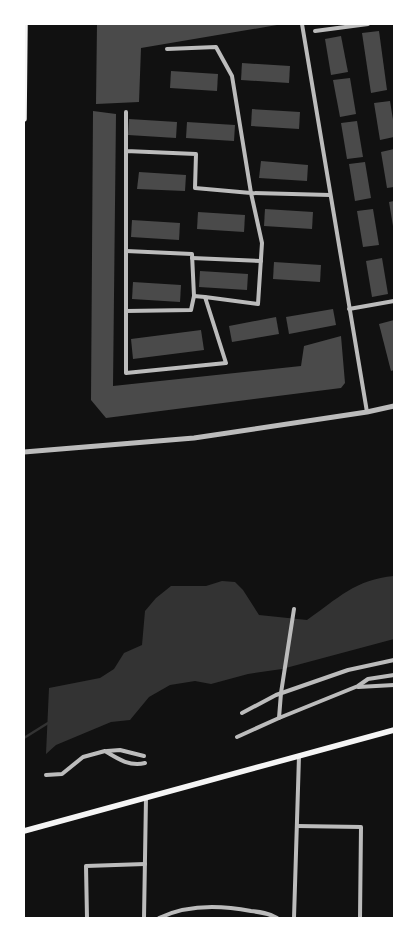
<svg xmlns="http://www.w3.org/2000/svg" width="418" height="942" font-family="'DM Sans',sans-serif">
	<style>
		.water { fill: #333 }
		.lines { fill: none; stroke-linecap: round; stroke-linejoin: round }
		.stream { stroke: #333; stroke-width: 2.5 }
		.building { fill: #4a4a4a }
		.minor { stroke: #bcbcbc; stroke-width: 4 }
		.tertiary { stroke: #bcbcbc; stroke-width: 5 }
		.secondary { stroke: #f5f5f5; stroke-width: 5.5 }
	</style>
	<rect width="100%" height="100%" fill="#111"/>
	<!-- water -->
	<path class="water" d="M394 576V639L282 669 248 674 211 684 195 681 170 685 149 697 130 720 111 722 56 745 46 754 49 688 100 678 114 669 124 653 142 645 145 611 156 598 171 586H206L222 581 235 582 243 590 259 615 307 620C337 599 356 579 394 576Z"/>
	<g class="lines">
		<!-- stream -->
		<path class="stream" d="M24 738 48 723"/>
	</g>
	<!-- building -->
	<g class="building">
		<path d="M97 24H277V25L141 48 139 102 96 104Z"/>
		<path d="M379 31 387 90 371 93 362 33Z"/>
		<path d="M341 36 348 72 331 75 325 39Z"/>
		<path d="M242 63 290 66 289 83 241 80Z"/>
		<path d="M171 71 218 74 217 91 170 88Z"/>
		<path d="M350 78 356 114 340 117 333 80Z"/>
		<path d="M390 101 394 126V137L380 140 374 103Z"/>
		<path d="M252 109 300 112 299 129 251 126Z"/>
		<path d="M93 111 116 114 113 386 301 366 304 346 341 336 345 383 341 388 106 418 91 400Z"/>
		<path d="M129 119 177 122 176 138 128 135Z"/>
		<path d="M357 121 363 157 347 159 341 123Z"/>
		<path d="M187 122 235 125 234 141 186 138Z"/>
		<path d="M394 149V187L387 188 381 152Z"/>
		<path d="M261 161 308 165 307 181 259 178Z"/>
		<path d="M365 162 371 198 355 201 349 164Z"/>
		<path d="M139 172 186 175 185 191 137 189Z"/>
		<path d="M394 201V226H393L389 202Z"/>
		<path d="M265 209 313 212 312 229 264 226Z"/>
		<path d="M373 209 379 245 363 247 357 211Z"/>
		<path d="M198 212 245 215 244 232 197 229Z"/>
		<path d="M132 220 180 223 179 240 131 237Z"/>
		<path d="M382 258 388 294 372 297 366 261Z"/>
		<path d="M274 262 321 265 320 282 273 279Z"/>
		<path d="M200 271 248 274 247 290 199 287Z"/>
		<path d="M133 282 181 285 180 302 132 299Z"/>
		<path d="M333 309 336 325 289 334 286 317Z"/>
		<path d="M276 317 279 334 232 342 229 326Z"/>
		<path d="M394 320V370L391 371 379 324Z"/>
		<path d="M201 330 204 350 133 359 131 339Z"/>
	</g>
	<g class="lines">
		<!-- minor -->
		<g class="minor">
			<path d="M302 24 367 412"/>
			<path d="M315 31 368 24"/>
			<path d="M167 49 216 47 232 76 251 193 330 195"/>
			<path d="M126 151 196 154 195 188 251 193 262 243 258 304 205 297 226 363 126 373V112"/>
			<path d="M126 251 192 254 194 296"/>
			<path d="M192 258 261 261"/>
			<path d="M349 309 394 301"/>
			<path d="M126 311 191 310 194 296 205 297"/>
			<path d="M358 687 394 685"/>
			<path d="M242 713 276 695 348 670 394 660"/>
			<path d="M279 718 358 686 368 679 394 675"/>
			<path d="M237 737 279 718 281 693 294 609"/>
			<path d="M107 751 120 750 144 756"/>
			<path d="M46 775 62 774 83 757 105 751C118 759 130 767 145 763"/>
			<path d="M297 826 361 827 360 918"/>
			<path d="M87 918 86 866 145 864"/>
			<path d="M144 918 146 798"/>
			<path d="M159 918C188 904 220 905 251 911 260 912 269 913 277 918"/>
			<path d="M294 918 299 756"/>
		</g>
		<!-- tertiary -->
		<path class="tertiary" d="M24 452 194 438 367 412 394 406"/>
		<!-- secondary -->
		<g class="secondary">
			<path d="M24 119 25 24"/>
			<path d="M24 831 394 730"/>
		</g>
	</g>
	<!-- border -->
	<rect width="418" height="942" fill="none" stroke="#ffffff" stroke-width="50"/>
</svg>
